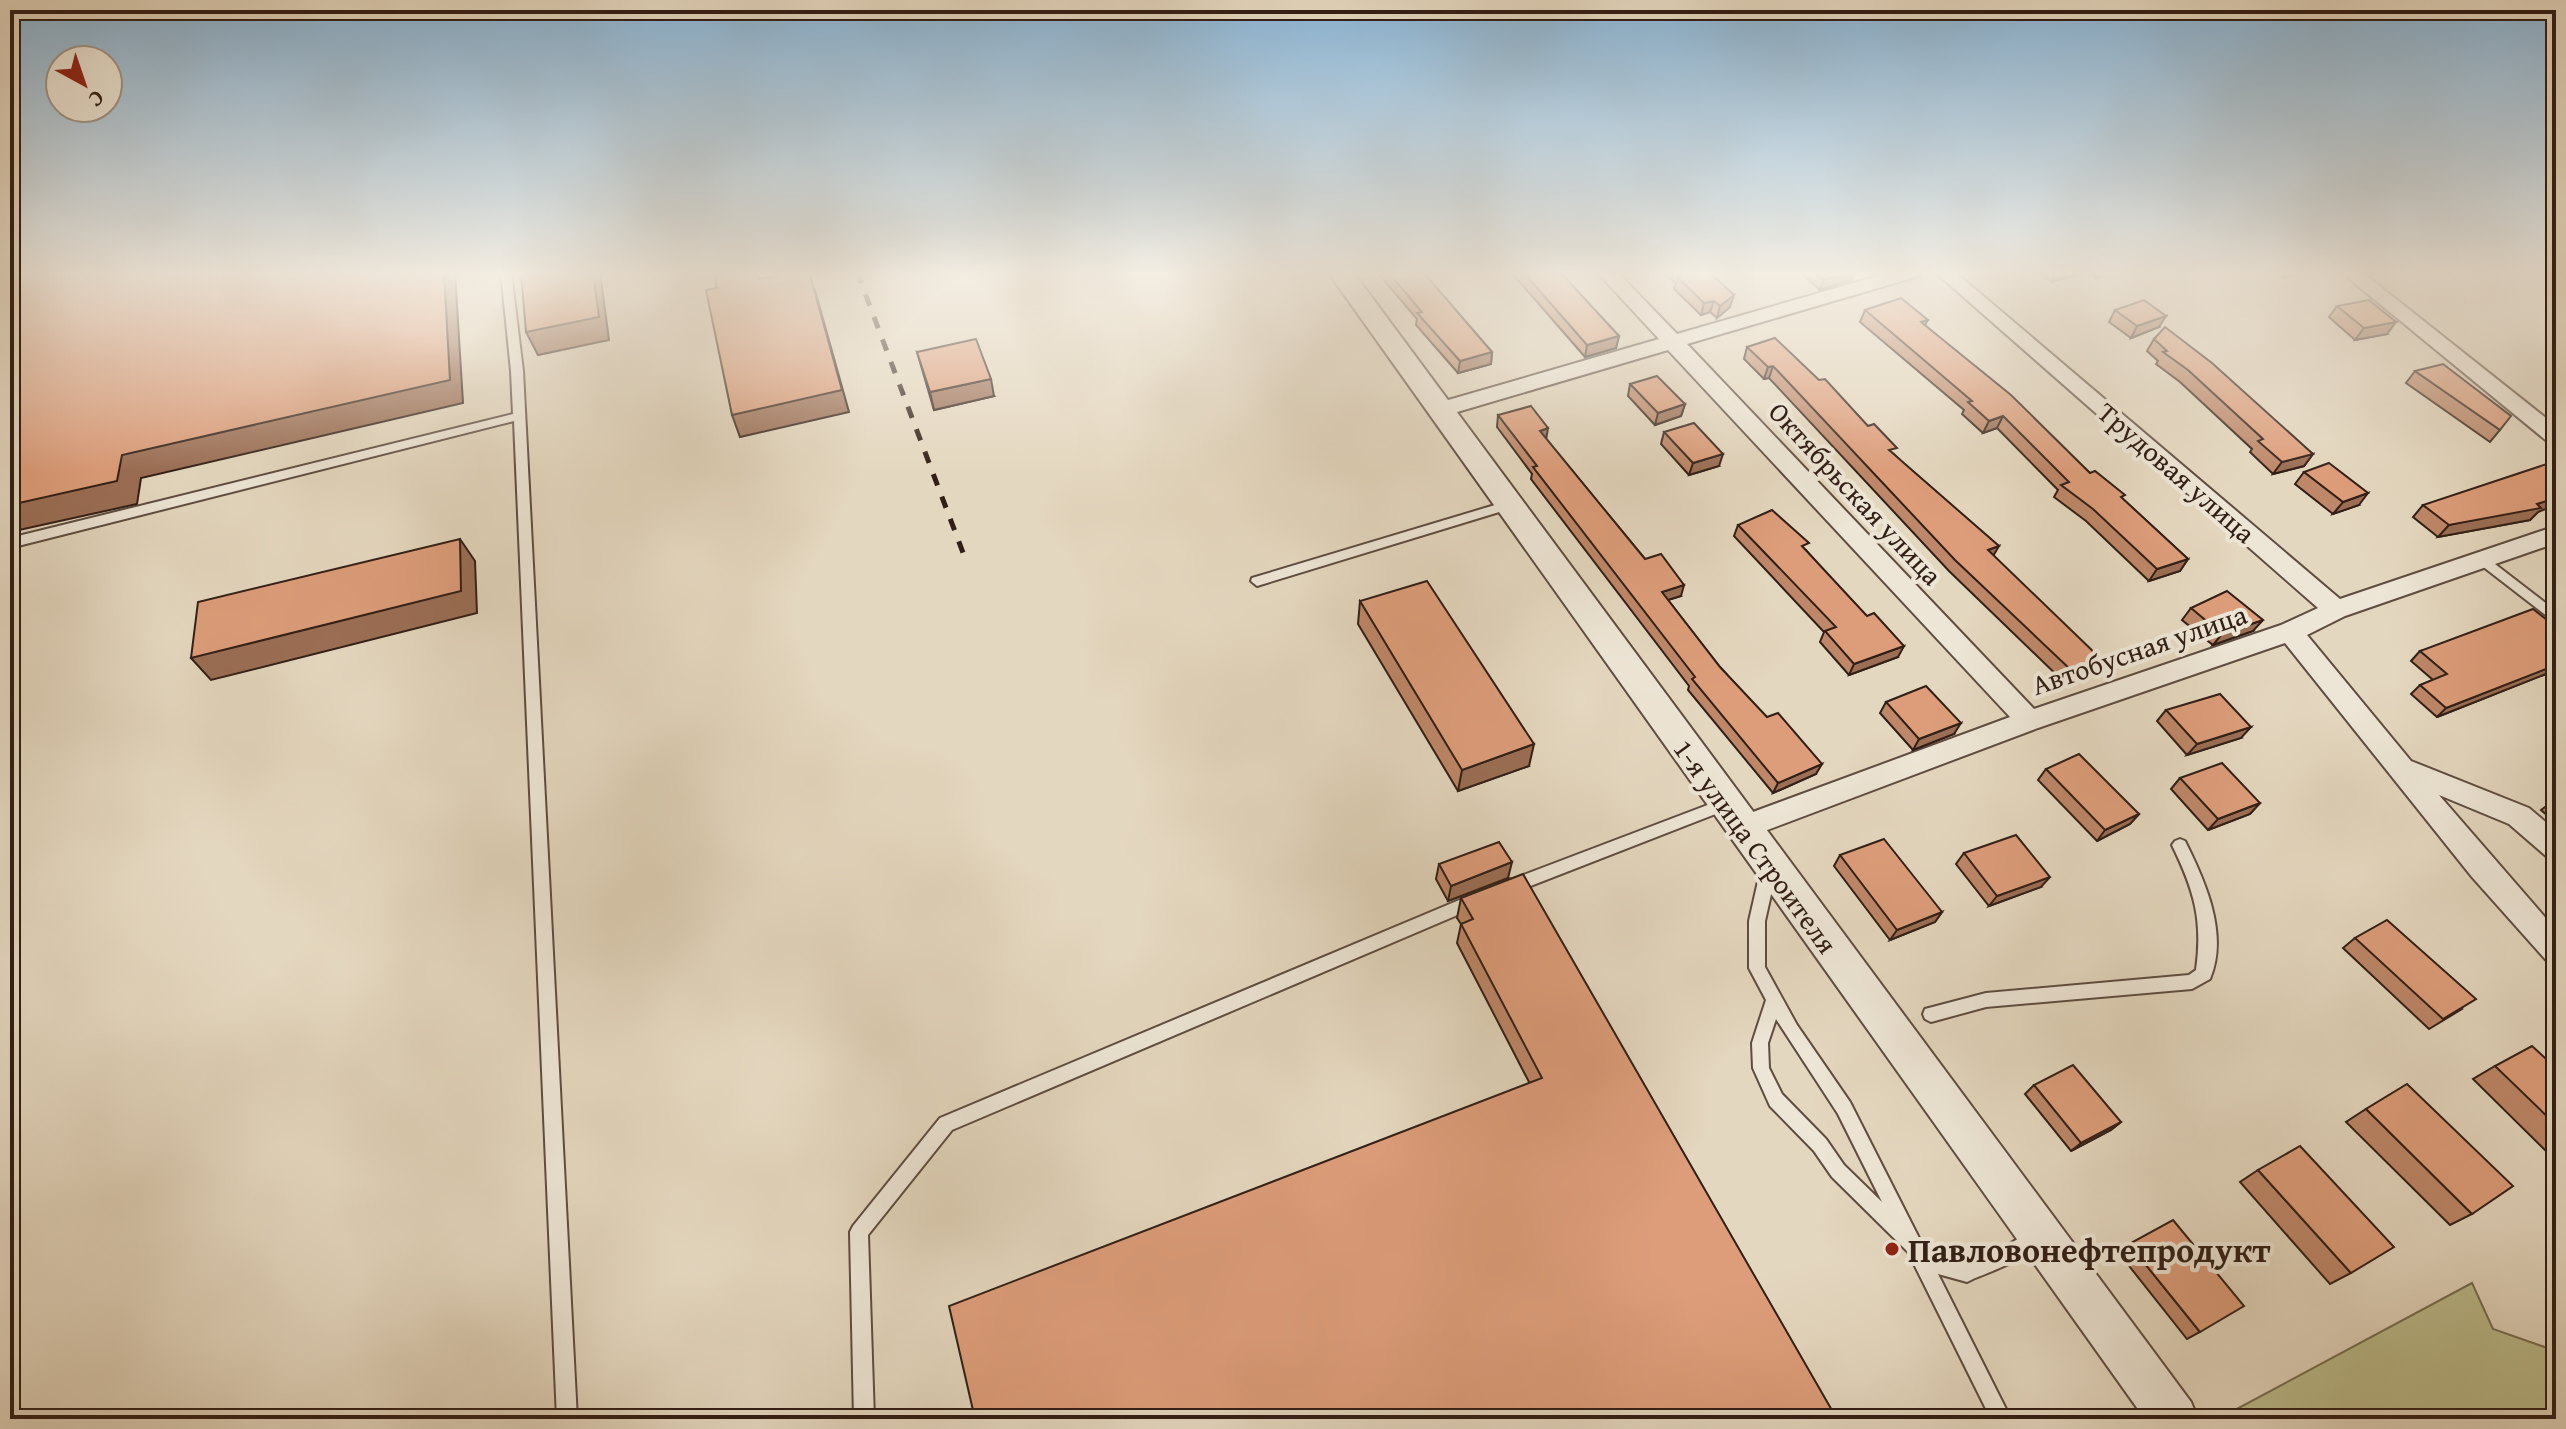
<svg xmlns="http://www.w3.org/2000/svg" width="2566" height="1429" font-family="'Gentium Book Plus',serif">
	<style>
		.green { fill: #bcbc8c; stroke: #766d51; stroke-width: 2 }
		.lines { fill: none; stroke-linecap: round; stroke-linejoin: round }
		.service-casing { stroke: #5e4c40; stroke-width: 4 }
		.minor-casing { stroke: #5e4c40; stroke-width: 4 }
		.tertiary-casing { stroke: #5e4c40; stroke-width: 4 }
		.service { fill: #ede5d5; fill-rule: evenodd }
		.minor { fill: #ede5d5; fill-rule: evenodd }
		.tertiary { fill: #ede5d5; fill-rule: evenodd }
		.rail { stroke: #311e16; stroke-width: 5; stroke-dasharray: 12 12; stroke-linecap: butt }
		.wall { fill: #be8769; stroke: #311e16; stroke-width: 2 }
		.shaded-wall { fill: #9b6e55; stroke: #311e16; stroke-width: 2 }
		.building { fill: #dd9d7a; stroke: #311e16; stroke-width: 2 }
		.poi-dot { fill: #8f2418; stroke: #ede5d5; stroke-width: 3 }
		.labels { text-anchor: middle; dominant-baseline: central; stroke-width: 8; stroke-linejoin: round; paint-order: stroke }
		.street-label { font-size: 28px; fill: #311e16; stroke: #ede5d5 }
		.near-poi-label { font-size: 34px; font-weight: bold; fill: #311e16; stroke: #ede5d5; text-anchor: start }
	</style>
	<rect width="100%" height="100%" fill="#e4d7bf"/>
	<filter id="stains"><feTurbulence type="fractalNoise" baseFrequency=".0025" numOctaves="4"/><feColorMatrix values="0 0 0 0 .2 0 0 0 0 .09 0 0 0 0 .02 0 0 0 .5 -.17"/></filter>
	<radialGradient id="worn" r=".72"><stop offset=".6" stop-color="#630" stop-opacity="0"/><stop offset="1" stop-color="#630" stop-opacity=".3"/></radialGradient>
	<!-- green -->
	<path class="green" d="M2472 1283 2493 1329 2556 1351V1419H2218Z"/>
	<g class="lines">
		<defs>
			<g id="service">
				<path d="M501 272H511L523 371 577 1419H557L514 421 10 548V538L513 414 511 371Z"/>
				<path d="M1505 502 1509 503 1511 506 1509 509 1257 586 1251 581 1252 578Z"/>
				<path d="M2482 554 2556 611V623L2477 562 2476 559 2477 556Z"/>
				<path d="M1726 798 1731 800 1733 804 1731 808 1510 894 1505 892 1502 887 1505 882Z"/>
				<path d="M2180 839 2185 841C2205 881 2229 934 2210 979L2192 989 1986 1007 1931 1022 1925 1019 1923 1014 1925 1009 1986 993 2189 975 2196 970C2203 920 2194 890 2172 845L2175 841Z"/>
				<path d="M1769 862 1774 863 1777 868 1765 921V967L1797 1025 1850 1102 1920 1240 1950 1261 1967 1264 2000 1250 2035 1228 2041 1231 2044 1237C2036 1256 1992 1271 1973 1279L1967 1282 1938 1274 2011 1419H1991L1908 1252 1832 1177 1814 1151 1770 1106 1753 1068 1752 1043 1766 1000 1749 968V921L1761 868 1764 863ZM1776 1019 1838 1114 1882 1202 1844 1165 1826 1139 1782 1094 1769 1068 1768 1043Z"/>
				<path d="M1476 893 1481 895 1484 900 1481 905 952 1130 868 1235 874 1419H854L850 1232 853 1226 940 1118Z"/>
			</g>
			<g id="minor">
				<path d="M1597 272H1617L1677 334 1892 272H1921L1919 276 1687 344 2034 709 2281 625 2318 608 1935 272H1955L2340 599 2556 526V543L2345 616 2307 635 2411 761 2529 808 2556 831V860L2546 856 2509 824 2439 795 2556 930V964L2546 960 2472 877 2285 643 2038 728 1754 835 1744 839 1734 835 1730 827 1734 819 2010 717 1668 350 1447 415H1431L1428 410 1431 405 1659 339Z"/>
				<path d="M2341 272H2362L2556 426V444L2548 442Z"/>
			</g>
			<path id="tertiary" d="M1328 272H1353L2191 1402 2198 1419H2145Z"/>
		</defs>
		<!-- service casing -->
		<use href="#service" class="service-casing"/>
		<!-- minor casing -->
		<use href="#minor" class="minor-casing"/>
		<!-- tertiary casing -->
		<use href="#tertiary" class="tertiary-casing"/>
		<!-- service -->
		<use href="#service" class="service"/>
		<!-- minor -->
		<use href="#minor" class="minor"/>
		<!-- tertiary -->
		<use href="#tertiary" class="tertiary"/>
		<!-- rail -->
		<path class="rail" d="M857 272 965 558"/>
	</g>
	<!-- wall -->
	<g class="wall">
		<path d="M1377 272H1423L1492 352 1491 364 1458 373 1416 325 1417 319Z"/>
		<path d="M1511 272H1560L1619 336 1616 348 1585 357Z"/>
		<path d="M1662 272H1709L1730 307 1717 318 1710 312 1701 315 1674 289 1676 283Z"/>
		<path d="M1800 272H1855L1852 280 1820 290Z"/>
		<path d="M2038 272H2081L2080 274 2052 282Z"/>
		<path d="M2086 272H2109L2097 278Z"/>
		<path d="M2276 272H2308L2284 278Z"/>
		<path d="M2337 306 2387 334 2355 340 2329 317Z"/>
		<path d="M1865 310 1928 320 1925 325 2090 473 2123 499 2188 559 2180 571 2149 581 2086 521 2054 497 2058 490 1997 428 1983 433 1962 414 1964 410 1860 322Z"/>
		<path d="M2115 310 2159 327 2131 338 2109 322Z"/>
		<path d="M2154 339 2313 454 2304 466 2273 474 2250 452 2252 449 2180 382 2156 364 2158 361 2147 351Z"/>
		<path d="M1747 347 1894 454 1994 556 2092 669 2063 681 1949 571 1769 378 1764 379 1744 359Z"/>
		<path d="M917 352 994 396 934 410Z"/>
		<path d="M2415 371 2500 430 2490 442 2406 383Z"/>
		<path d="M1630 384 1685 404 1681 416 1655 425 1628 396Z"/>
		<path d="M1498 415 1546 439 1645 559 1681 596 1668 600 1720 667 1816 774 1773 793 1688 690 1689 686 1531 479 1532 474 1497 427Z"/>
		<path d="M1664 432 1719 466 1689 475 1661 444Z"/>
		<path d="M2304 472 2359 505 2333 514 2295 484Z"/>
		<path d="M2423 505 2538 512 2530 520 2438 537 2413 517Z"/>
		<path d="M1738 525 1806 550 1898 657 1849 675 1820 642 1824 632 1734 536Z"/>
		<path d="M1360 601 1529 766 1458 791 1358 624Z"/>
		<path d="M2191 608 2253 631 2213 645 2182 620Z"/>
		<path d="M2556 627V670L2437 717 2411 694 2420 685 2433 680 2411 661 2420 651Z"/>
		<path d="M1886 702 1954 734 1913 750 1880 713Z"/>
		<path d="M2166 710 2241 738 2187 755 2157 721Z"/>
		<path d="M2046 769 2139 814 2130 824 2097 841 2038 780Z"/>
		<path d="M2180 778 2260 803 2250 814 2208 830 2171 789Z"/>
		<path d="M2556 799V823L2541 810Z"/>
		<path d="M1964 853 2041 887 1989 906 1956 864Z"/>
		<path d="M1840 855 1942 912 1935 922 1890 940 1834 866Z"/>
		<path d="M1439 864 1508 878 1448 901 1436 879Z"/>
		<path d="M1461 898 1837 1419 1529 1082 1457 943 1461 924 1457 918Z"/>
		<path d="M2355 938 2462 1009 2429 1029 2343 948Z"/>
		<path d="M2495 1066 2556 1068V1161L2473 1079Z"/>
		<path d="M2034 1085 2121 1122 2111 1130 2071 1151 2025 1094Z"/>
		<path d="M2366 1109 2472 1214 2450 1225 2346 1122Z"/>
		<path d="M2258 1170 2351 1273 2330 1284 2240 1182Z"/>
		<path d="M2129 1244 2200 1332 2187 1339 2118 1252Z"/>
	</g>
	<!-- shaded-wall -->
	<g class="shaded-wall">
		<path d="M444 272H455L463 403 141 478 137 504 10 532V505Z"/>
		<path d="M593 272H600L609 340 538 355 526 332Z"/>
		<path d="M1852 272H1855L1852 280 1820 290 1823 280Z"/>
		<path d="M2057 272H2081L2080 274 2052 282Z"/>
		<path d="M2100 272H2109L2097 278Z"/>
		<path d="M2289 272H2308L2284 278Z"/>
		<path d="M815 290 849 412 740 437 732 415Z"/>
		<path d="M1734 295 1730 307 1717 318 1720 306Z"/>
		<path d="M1714 301 1710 312 1701 315 1704 303Z"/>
		<path d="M2166 316 2159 327 2131 338 2137 326Z"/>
		<path d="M2396 322 2387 334 2355 340 2364 328Z"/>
		<path d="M1619 336 1616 348 1585 357 1587 345Z"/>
		<path d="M1492 352 1491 364 1458 373 1460 361Z"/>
		<path d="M1773 366 1769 378 1764 379 1768 367Z"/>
		<path d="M991 379 994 396 934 410 930 392Z"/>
		<path d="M1685 404 1681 416 1655 425 1658 413Z"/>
		<path d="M2003 416 1997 428 1983 433 1989 421Z"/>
		<path d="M1548 428 1546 440 1540 431Z"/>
		<path d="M1723 454 1719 466 1689 475 1693 463Z"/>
		<path d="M2313 454 2304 466 2273 474 2282 462Z"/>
		<path d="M2368 493 2359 505 2333 514 2343 502Z"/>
		<path d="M2556 498V505L2538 512 2530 520 2438 537 2449 525 2537 504Z"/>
		<path d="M460 539 475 561 477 613 211 680 191 658Z"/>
		<path d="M1999 546 1992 558 1988 550Z"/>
		<path d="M2188 559 2180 571 2149 581 2157 569Z"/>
		<path d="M1684 585 1681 596 1658 603 1662 592Z"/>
		<path d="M2263 620 2253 631 2213 645 2222 634Z"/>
		<path d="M1904 646 1898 657 1849 675 1854 664Z"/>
		<path d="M2100 658 2092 669 2063 681 2071 670Z"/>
		<path d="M2556 665V670L2437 717 2446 708Z"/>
		<path d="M1961 723 1954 734 1913 750 1919 739Z"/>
		<path d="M2251 727 2241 738 2187 755 2197 744Z"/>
		<path d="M1534 744 1529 766 1458 791 1462 770Z"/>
		<path d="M1822 764 1816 774 1773 793 1778 783Z"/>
		<path d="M2260 803 2250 814 2208 830 2218 819Z"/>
		<path d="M2139 814 2130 824 2097 841 2105 830Z"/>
		<path d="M1512 862 1508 878 1448 901 1451 886Z"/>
		<path d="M2050 877 2041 887 1989 906 1997 896Z"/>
		<path d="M1942 912 1935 922 1890 940 1897 930Z"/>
		<path d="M2121 1122 2111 1130 2071 1151 2081 1143Z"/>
	</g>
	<!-- building -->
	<g class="building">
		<path d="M10 272H444L450 380 122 455 117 481 10 505Z"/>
		<path d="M521 272H593L599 317 526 332Z"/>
		<path d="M713 272H757L759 279 794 272H809L842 390 732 415 706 290 717 288Z"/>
		<path d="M1388 272H1423L1492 352 1460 361 1417 313 1422 312Z"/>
		<path d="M1523 272H1560L1619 336 1587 345Z"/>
		<path d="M1679 272H1709L1734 295 1720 306 1714 301 1704 303 1677 277 1683 275Z"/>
		<path d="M1814 272H1852L1823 280Z"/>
		<path d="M1901 298 1928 320 1921 322 2011 395 2090 473 2095 471 2125 495 2121 497 2188 559 2157 569 2093 509 2061 485 2069 482 2003 416 1989 421 1968 402 1972 401 1865 310Z"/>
		<path d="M2144 300 2166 316 2137 326 2115 310Z"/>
		<path d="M2369 300 2396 322 2364 328 2337 306Z"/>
		<path d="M2165 327 2212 363 2313 454 2282 462 2258 441 2263 439 2188 370 2163 352 2167 351 2154 339Z"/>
		<path d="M1775 338 1819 380 1825 379 1868 426 1874 424 1897 448 1889 450 1999 546 1988 550 2100 658 2071 670 1955 560 1773 366 1768 367 1747 347Z"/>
		<path d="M976 339 991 379 930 392 917 352Z"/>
		<path d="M2443 364 2511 416 2500 430 2415 371Z"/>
		<path d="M1657 376 1685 404 1658 413 1630 384Z"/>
		<path d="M1531 406 1548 428 1540 431 1645 559 1661 554 1684 585 1662 592 1720 667 1767 717 1778 713 1822 764 1778 783 1692 679 1695 677 1533 467 1537 466 1498 415Z"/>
		<path d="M1694 423 1723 454 1693 463 1664 432Z"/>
		<path d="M2556 461V498L2537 504 2541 508 2449 525 2423 505Z"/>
		<path d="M2329 463 2368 493 2343 502 2304 472Z"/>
		<path d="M1772 510 1809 543 1802 546 1867 616 1874 613 1904 646 1854 664 1825 631 1836 627 1738 525Z"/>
		<path d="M460 539 461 591 191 658 198 602Z"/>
		<path d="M1427 581 1534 744 1462 770 1360 601Z"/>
		<path d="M2227 591 2263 620 2222 634 2191 608Z"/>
		<path d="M2533 609 2556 627V665L2446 708 2420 685 2447 674 2420 651Z"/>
		<path d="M1926 686 1961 723 1919 739 1886 702Z"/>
		<path d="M2220 694 2251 727 2197 744 2166 710Z"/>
		<path d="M2079 754 2139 814 2105 830 2046 769Z"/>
		<path d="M2222 763 2260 803 2218 819 2180 778Z"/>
		<path d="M2016 835 2050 877 1997 896 1964 853Z"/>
		<path d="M1884 839 1942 912 1897 930 1840 855Z"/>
		<path d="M1499 842 1512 862 1451 886 1439 864Z"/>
		<path d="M1523 874 1837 1419H975L949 1306 1542 1078 1461 924 1473 919 1461 898Z"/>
		<path d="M2387 920 2476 999 2443 1019 2355 938Z"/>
		<path d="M2532 1046 2556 1068V1125L2495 1066Z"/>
		<path d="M2073 1065 2121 1122 2081 1143 2034 1085Z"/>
		<path d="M2407 1084 2513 1186 2472 1214 2366 1109Z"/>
		<path d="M2300 1146 2394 1247 2351 1273 2258 1170Z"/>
		<path d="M2173 1220 2244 1306 2200 1332 2129 1244Z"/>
	</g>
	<!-- sky -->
	<linearGradient id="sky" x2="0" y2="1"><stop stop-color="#89b5d7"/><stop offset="0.58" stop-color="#f3ede2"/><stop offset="1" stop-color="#f3ede2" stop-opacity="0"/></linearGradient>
	<rect width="2566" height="472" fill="url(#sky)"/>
	<!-- markers -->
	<circle class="poi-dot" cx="1892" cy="1249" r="8"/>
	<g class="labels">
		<!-- street labels -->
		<g class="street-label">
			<text transform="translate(2177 472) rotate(41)">Трудовая улица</text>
			<text transform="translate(1856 493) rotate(47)">Октябрьская улица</text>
			<text transform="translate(2139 649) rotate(-19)">Автобусная улица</text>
			<text transform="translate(1756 846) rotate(54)">1-я улица Строителя</text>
		</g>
		<!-- near-poi labels -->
		<g class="near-poi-label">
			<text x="1908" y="1249">Павловонефтепродукт</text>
		</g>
	</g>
	<!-- margin -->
	<rect width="2566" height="1429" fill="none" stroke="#e4d7bf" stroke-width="40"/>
	<rect x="12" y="12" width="2542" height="1405" fill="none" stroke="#311e16" stroke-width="4"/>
	<rect x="20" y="20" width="2526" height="1389" fill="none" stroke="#311e16" stroke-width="2"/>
	<!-- north arrow -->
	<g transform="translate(84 84) rotate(140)"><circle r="38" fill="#ede5d5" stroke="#a29589" stroke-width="2"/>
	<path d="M0-6L14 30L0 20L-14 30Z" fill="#8f2418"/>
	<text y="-12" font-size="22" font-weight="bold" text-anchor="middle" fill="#311e16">С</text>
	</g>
	<rect width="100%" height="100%" filter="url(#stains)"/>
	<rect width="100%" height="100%" fill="url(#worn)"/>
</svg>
